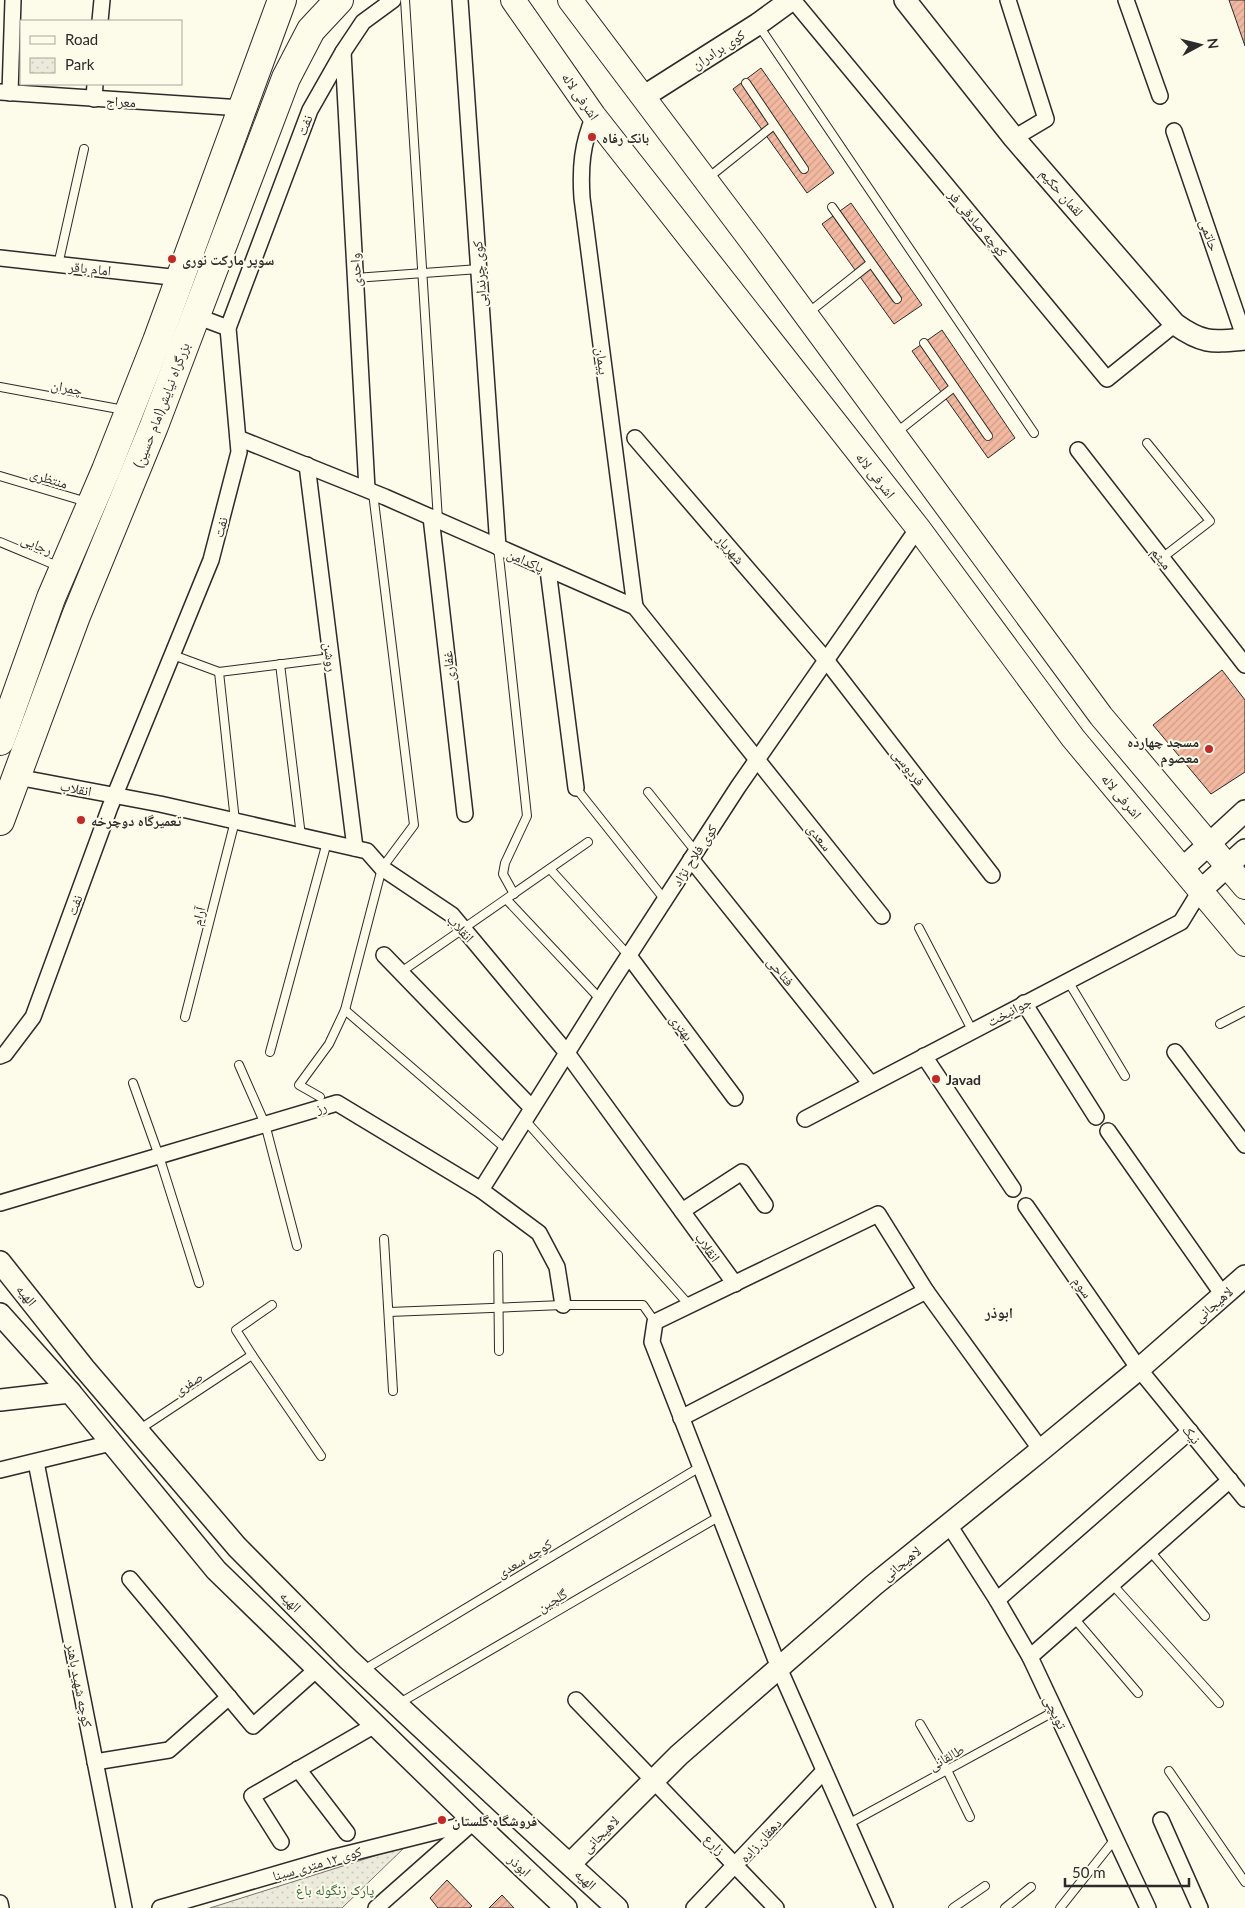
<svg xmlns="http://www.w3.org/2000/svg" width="1245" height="1908" font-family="Lato,'Noto Naskh Arabic',sans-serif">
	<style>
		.park { fill: url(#park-dots); stroke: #74746e }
		.building { fill: url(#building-hatch); stroke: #2b2b2b }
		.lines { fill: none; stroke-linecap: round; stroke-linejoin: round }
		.lane-casing { stroke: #2b2b2b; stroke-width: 10 }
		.street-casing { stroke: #2b2b2b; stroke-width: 18 }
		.secondary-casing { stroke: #2b2b2b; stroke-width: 24 }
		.primary-casing { stroke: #2b2b2b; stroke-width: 26 }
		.highway-casing { stroke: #2b2b2b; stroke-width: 30 }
		.lane { stroke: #fdfbea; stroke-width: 8 }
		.street { stroke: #fdfbea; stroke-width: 15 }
		.secondary { stroke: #fdfbea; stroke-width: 21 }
		.primary { stroke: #fdfbea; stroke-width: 24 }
		.highway { stroke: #fdfbea; stroke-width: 28 }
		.poi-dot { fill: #c62828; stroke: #fdfbea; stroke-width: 2 }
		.labels { text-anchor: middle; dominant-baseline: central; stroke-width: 4; stroke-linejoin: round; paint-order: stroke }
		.street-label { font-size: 14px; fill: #2b2b2b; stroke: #fdfbea }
		.poi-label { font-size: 14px; font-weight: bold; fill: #2b2b2b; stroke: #fdfbea; text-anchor: start }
		.park-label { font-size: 14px; fill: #34623c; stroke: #fdfbea }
		.neighbourhood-label { font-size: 15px; font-weight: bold; fill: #2b2b2b; stroke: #fdfbea }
	</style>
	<defs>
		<pattern id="park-dots" width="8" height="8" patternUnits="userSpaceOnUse" patternTransform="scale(1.25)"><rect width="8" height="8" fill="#ecebdb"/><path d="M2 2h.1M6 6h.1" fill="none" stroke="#cbcabc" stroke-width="1.8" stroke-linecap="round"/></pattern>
		<pattern id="building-hatch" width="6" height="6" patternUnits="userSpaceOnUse" patternTransform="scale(1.25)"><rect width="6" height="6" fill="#f2b8a0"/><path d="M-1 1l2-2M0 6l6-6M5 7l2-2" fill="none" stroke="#d09e8a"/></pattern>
	</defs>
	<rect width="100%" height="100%" fill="#fdfbea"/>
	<!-- park -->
	<path class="park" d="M406 1846 342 1908H210Z"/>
	<!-- building -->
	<g class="building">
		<path d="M1229 0H1245V46Z"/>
		<path d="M761 68 834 173 807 193 733 89Z"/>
		<path d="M851 203 922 305 894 324 822 224Z"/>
		<path d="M942 330 1015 438 988 458 912 351Z"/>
		<path d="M1222 670 1245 700V772L1211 794 1153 725Z"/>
		<path d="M447 1880 472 1906 470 1908H438L430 1898Z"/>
		<path d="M502 1895 514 1908H489Z"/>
	</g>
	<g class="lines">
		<defs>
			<g id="lane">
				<path d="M405 0 438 520"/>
				<path d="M759 26 1034 433"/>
				<path d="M746 83 804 169"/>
				<path d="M708 178 774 125"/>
				<path d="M832 207 897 299"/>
				<path d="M58 265 84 149"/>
				<path d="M355 278 479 269"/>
				<path d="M808 313 871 263"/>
				<path d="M924 343 988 436"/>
				<path d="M0 387 124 410"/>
				<path d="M897 432 954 387"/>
				<path d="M1147 443 1210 521 1162 558"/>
				<path d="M0 476 87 502"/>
				<path d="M0 542 60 567"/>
				<path d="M498 547 527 816 505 863 503 874 514 894"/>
				<path d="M173 655 219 672 331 658"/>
				<path d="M280 664 301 836"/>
				<path d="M576 788 665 900"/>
				<path d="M648 792 696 852"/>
				<path d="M550 869 629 956"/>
				<path d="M507 900 601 1000"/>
				<path d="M919 928 972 1030"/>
				<path d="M401 972 588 842"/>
				<path d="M1068 981 1125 1076"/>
				<path d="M345 1010 506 1149"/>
				<path d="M185 1017 235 821 219 672"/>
				<path d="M1220 1024 1245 1011"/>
				<path d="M270 1052 327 842"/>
				<path d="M239 1065 265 1124 297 1246"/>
				<path d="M133 1083 159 1156 199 1283"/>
				<path d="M320 1097 299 1085 329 1044 345 1010 382 868 414 825 373 493"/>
				<path d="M525 1120 690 1306"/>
				<path d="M384 1239 393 1391"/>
				<path d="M498 1255 499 1351"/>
				<path d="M272 1305 236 1330 252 1355 321 1456"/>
				<path d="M389 1312 563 1305H643L655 1322"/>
				<path d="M140 1429 252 1355"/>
				<path d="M1150 1551 1205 1616"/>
				<path d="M1112 1584 1219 1703"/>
				<path d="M1074 1618 1138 1693"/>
				<path d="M362 1671 700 1467"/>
				<path d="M398 1704 720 1516"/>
				<path d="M920 1724 947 1770 970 1817"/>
				<path d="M1169 1771 1245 1882"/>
				<path d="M848 1824 1055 1711"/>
				<path d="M953 1908 985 1886"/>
				<path d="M1005 1908 1031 1887"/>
				<path d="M1060 1908 1115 1839"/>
			</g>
			<g id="street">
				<path d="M460 0 498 547"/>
				<path d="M793 0 1107 379 1175 324"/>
				<path d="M1008 0 1046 119 1014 138"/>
				<path d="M1126 0 1160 96"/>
				<path d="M100 21 102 0"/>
				<path d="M343 52 367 489"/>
				<path d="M0 92 242 108"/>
				<path d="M10 93 13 0"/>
				<path d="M94 99 95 84"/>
				<path d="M594 116C582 144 580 167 582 198L635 607"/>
				<path d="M1174 131 1245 339"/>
				<path d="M0 258 180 278"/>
				<path d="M196 316 228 328"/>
				<path d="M238 438 385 497 635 607 882 916"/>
				<path d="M635 438 826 660 992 875"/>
				<path d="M1078 450 1245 665"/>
				<path d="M307 465 355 848"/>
				<path d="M431 517 465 814"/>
				<path d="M548 570 576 788"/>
				<path d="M17 777 160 804 367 851 382 868 452 915 567 1053 735 1284"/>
				<path d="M691 859 871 1084"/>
				<path d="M384 955 532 1108"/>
				<path d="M629 956 735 1098"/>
				<path d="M1024 1003 1096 1117"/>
				<path d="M1175 1052 1245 1145"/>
				<path d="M0 1056 5 1054 33 1017 110 807 211 560 239 452 228 328 310 110 343 52 363 22 393 0"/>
				<path d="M924 1056 1013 1189"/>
				<path d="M805 1119 1181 922 1200 891"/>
				<path d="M1108 1131 1223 1295"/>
				<path d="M481 1190 607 989 738 787 918 528"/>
				<path d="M0 1203 337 1103 481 1190 539 1233 557 1267 563 1305"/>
				<path d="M1026 1206 1139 1369 1245 1499"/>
				<path d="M682 1211 742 1172 765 1205"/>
				<path d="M681 1418 926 1291"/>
				<path d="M36 1462 124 1908"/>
				<path d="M0 1470 111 1443"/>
				<path d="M949 1525 997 1600 1030 1657 1148 1908"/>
				<path d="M130 1579 253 1726 317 1669"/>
				<path d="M997 1600 1190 1431"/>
				<path d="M1030 1657 1230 1480"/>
				<path d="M576 1700 776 1908"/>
				<path d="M95 1762 169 1750 229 1697"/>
				<path d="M298 1769 347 1833"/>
				<path d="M1161 1820 1200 1908"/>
				<path d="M281 1842 252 1796 375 1725"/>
				<path d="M0 1903 1 1908"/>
				<path d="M160 1908 335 1857 475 1822"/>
				<path d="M376 1908 471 1824"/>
				<path d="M694 1908 824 1771"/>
				<path d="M885 1908 779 1668 652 1342 655 1322 878 1214 926 1291 1041 1450"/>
			</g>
			<g id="secondary">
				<path d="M905 0 1014 138 1175 324C1203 344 1212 342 1245 339"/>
				<path d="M643 97 758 24 791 0"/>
				<path d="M1182 869 1245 811"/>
				<path d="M1200 891 1245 850"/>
				<path d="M0 1262 84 1368 237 1547 348 1659 512 1812 617 1908"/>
				<path d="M0 1314 70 1392 216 1570 475 1822 566 1908"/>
				<path d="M0 1400 70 1392"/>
				<path d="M570 1864 679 1755 874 1585 1041 1450 1139 1369 1245 1276"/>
			</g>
			<g id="primary">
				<path d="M513 0 594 116 918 528 1073 738 1245 944"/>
				<path d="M570 0 753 243 1101 716 1245 887"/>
			</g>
			<g id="highway">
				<path d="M0 741 51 598 106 470 157 341 282 0"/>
				<path d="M0 821 76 616 154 426 286 78 311 30 339 0"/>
			</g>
		</defs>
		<!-- lane casing -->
		<use href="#lane" class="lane-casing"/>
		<!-- street casing -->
		<use href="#street" class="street-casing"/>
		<!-- secondary casing -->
		<use href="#secondary" class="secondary-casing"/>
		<!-- primary casing -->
		<use href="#primary" class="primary-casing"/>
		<!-- highway casing -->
		<use href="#highway" class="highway-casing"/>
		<!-- lane -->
		<use href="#lane" class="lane"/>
		<!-- street -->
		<use href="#street" class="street"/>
		<!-- secondary -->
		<use href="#secondary" class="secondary"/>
		<!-- primary -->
		<use href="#primary" class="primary"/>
		<!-- highway -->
		<use href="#highway" class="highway"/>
	</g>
	<!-- markers -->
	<g class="poi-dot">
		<circle cx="592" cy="137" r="5"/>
		<circle cx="172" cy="259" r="5"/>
		<circle cx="1209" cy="749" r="5"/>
		<circle cx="81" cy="820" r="5"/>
		<circle cx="936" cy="1079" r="5"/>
		<circle cx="442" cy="1820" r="5"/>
	</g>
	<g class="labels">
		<!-- street labels -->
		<g class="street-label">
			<text transform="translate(718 49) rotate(-33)">کوی برادران</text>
			<text transform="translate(581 96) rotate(55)">اشرفی لاله</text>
			<text transform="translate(121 101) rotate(3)">معراج</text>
			<text transform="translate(304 125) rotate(-69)">نفت</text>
			<text transform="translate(1062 192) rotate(49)">لقمان حکیم</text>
			<text transform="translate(978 223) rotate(50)">کوچه صادقی فر</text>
			<text transform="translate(1210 235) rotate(71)">حاتمی</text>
			<text transform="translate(90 268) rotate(6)">امام باقر</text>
			<text transform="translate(355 270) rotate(-93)">واحدی</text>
			<text transform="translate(479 274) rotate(-94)">کوی چرندابی</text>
			<text transform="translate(603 361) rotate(83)">پیمان</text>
			<text transform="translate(67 387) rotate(11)">چمران</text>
			<text transform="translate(161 405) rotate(-69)">بزرگراه نیایش(امام حسین)</text>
			<text transform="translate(876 475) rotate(52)">اشرفی لاله</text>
			<text transform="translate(49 478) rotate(17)">منتظری</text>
			<text transform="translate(220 527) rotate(-75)">نفت</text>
			<text transform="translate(37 544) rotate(23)">رجایی</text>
			<text transform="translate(731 549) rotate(49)">شهریار</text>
			<text transform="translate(1162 558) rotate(52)">میثم</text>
			<text transform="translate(526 560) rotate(24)">پاکدامن</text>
			<text transform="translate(331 657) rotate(83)">روشن</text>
			<text transform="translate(448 666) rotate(-96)">غفاری</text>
			<text transform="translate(909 767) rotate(52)">فردوسی</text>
			<text transform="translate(76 788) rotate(11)">انقلاب</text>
			<text transform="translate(1122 796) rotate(50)">اشرفی لاله</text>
			<text transform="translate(820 837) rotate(52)">سعدی</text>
			<text transform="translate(694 855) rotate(-57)">کوی فلاح نژاد</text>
			<text transform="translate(74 905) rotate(-70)">نفت</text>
			<text transform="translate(198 916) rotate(-76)">آرام</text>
			<text transform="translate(461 928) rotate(47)">انقلاب</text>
			<text transform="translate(781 971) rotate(51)">فتاحی</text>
			<text transform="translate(1009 1011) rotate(-28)">جوانبخت</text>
			<text transform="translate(682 1027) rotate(53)">بهتری</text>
			<text transform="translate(321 1107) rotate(-17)">رز</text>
			<text transform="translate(708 1247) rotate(54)">انقلاب</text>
			<text transform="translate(1083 1287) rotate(55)">سوم</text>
			<text transform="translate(27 1295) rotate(51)">الهیه</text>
			<text transform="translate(1213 1304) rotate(-41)">لاهیجانی</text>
			<text transform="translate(188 1383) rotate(-33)">صفری</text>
			<text transform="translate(1192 1434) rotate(51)">نیک</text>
			<text transform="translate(524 1558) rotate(-31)">کوچه سعدی</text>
			<text transform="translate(901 1563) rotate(-39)">لاهیجانی</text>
			<text transform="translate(552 1600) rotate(-30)">گلچین</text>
			<text transform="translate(291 1601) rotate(45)">الهیه</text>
			<text transform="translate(80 1685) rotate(79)">کوچه شهید باهنر</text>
			<text transform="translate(1056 1712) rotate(65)">توپچی</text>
			<text transform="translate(946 1757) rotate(-29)">طالقانی</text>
			<text transform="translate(600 1834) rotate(-45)">لاهیجانی</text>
			<text transform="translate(760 1840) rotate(-47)">دهقان زاده</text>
			<text transform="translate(715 1844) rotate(46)">زارع</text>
			<text transform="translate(317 1863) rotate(-16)">کوی ۱۲ متری سینا</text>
			<text transform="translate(520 1865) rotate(43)">ابوذر</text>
			<text transform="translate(586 1879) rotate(43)">الهیه</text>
		</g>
		<!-- poi labels -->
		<g class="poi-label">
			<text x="602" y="137">بانک رفاه</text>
			<text x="182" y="259">سوپر مارکت نوری</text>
			<text x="1199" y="741" text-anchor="end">مسجد چهارده<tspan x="1199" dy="16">معصوم</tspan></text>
			<text x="91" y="820">تعمیرگاه دوچرخه</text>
			<text x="946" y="1079">Javad</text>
			<text x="452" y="1820">فروشگاه گلستان</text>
		</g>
		<!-- park labels -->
		<g class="park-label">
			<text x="335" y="1889">پارک زنگوله باغ</text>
		</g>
		<!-- neighbourhood labels -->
		<g class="neighbourhood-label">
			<text x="999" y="1312">ابوذر</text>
		</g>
	</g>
	<!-- legend -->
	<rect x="20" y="20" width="162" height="65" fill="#fdfbea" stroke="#a9a89e"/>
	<rect x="30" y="36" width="25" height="8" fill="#fdfbea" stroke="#a9a89e"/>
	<text x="65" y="45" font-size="15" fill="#2b2b2b">Road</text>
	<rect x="30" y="58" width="25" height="15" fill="url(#park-dots)" stroke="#a9a89e"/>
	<text x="65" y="70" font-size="15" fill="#2b2b2b">Park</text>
	<!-- north arrow -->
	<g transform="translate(1200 45) rotate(83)" stroke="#fdfbea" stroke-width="4" paint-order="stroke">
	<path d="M0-4L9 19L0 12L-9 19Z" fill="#2b2b2b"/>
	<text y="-8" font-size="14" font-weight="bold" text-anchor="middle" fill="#2b2b2b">N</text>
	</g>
	<!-- scale -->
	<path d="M1065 1878v8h124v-8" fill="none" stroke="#2b2b2b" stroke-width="2.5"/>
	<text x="1072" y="1878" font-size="15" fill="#2b2b2b" stroke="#fdfbea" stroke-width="4" paint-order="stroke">50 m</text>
</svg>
